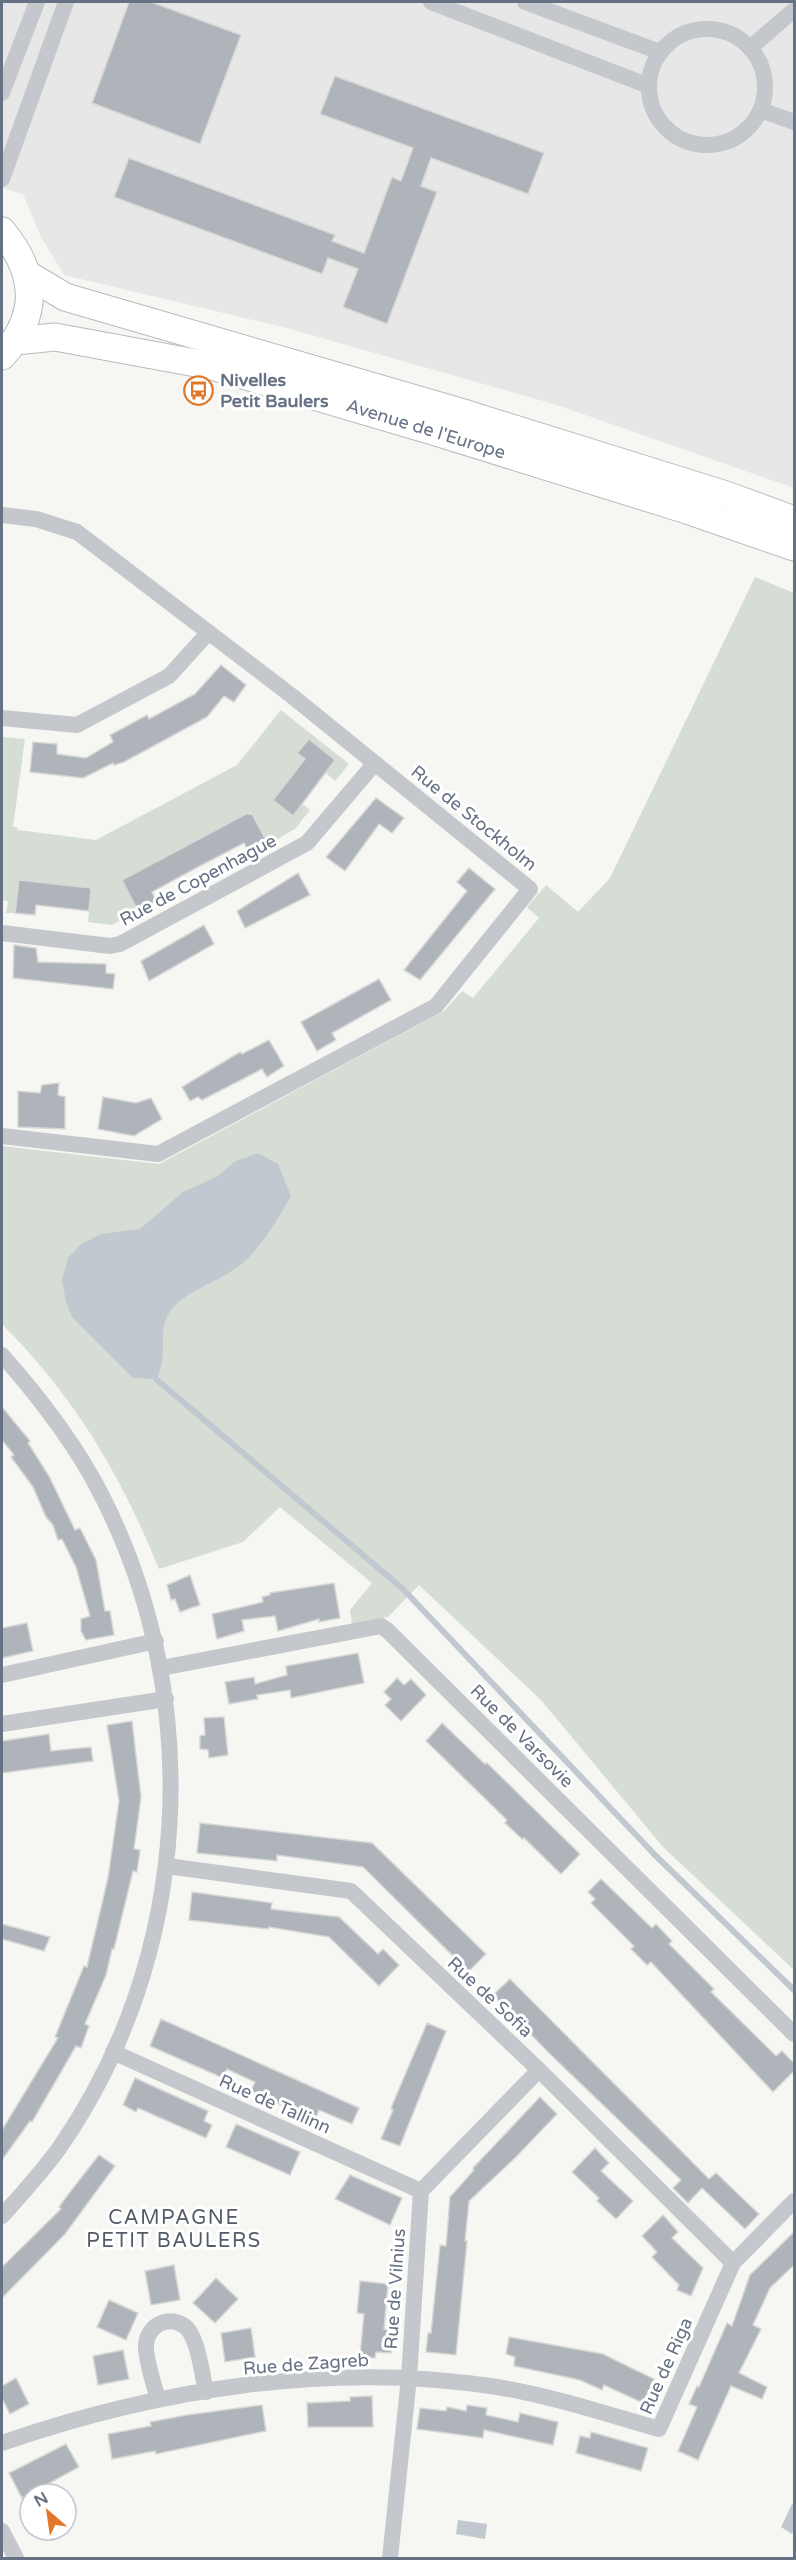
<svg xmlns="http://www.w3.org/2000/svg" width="796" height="2560" font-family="'Varela Round',sans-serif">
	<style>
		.built { fill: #e6e7e6 }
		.green { fill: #d6ddd4 }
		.water { fill: #c1c8cf }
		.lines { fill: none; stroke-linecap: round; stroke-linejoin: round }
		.stream { stroke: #c1c8cf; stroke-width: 6 }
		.building { fill: #afb4bb; stroke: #d7d8d6; stroke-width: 1.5 }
		.primary-casing { stroke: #b7babf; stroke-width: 29 }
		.minor { stroke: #c4c7cb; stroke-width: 16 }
		.primary { stroke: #fff; stroke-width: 27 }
		.labels { text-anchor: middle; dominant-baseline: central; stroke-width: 6; stroke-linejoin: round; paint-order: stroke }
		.poi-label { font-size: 18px; font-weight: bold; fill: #667184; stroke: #fff; text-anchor: start }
		.street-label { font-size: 18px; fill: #667184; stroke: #fff }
		.neighbourhood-label { font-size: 20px; letter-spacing: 1.5px; fill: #535b69; stroke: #fff }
	</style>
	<rect width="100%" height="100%" fill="#f6f6f3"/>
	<!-- built -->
	<path class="built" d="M2 2H794V488L554 404 287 328 64 275 41 237 23 194 2 188Z"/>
	<!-- green -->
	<g class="green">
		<path d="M755 577 794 593V1970L663 1847 541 1700 419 1585 388 1617 352 1624 350 1610 372 1583 280 1507 243 1542 159 1569C121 1475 74 1396 2 1324V1146L159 1164 444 1011 462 991 473 998 539 918 527 907 546 885 578 912 610 878Z"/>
		<path d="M281 710 349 764 335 781 325 772 335 760 309 739 298 753 309 762 301 764 273 800 292 816 302 804 310 810 295 829 269 844 251 812 122 880 138 911 112 925 88 922 91 888 19 880 15 913H6L8 901 2 900V737L25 739 13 827H17L18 830 96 840 237 765Z"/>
	</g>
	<!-- water -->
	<g class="water">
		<path d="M258 1153 278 1164 291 1196C278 1219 257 1255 235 1269 215 1283 188 1290 172 1309 155 1328 170 1358 156 1379L133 1378 72 1317 66 1302 62 1280 68 1258 81 1244 101 1234 140 1229 183 1192 218 1176 234 1162Z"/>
		<path d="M792 2504 794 2505V2529L792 2534 781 2527Z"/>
		<path d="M458 2520 487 2524 485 2539 456 2534Z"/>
	</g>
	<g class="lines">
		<!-- stream -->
		<path class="stream" d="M156 1379 403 1589 655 1855 794 1990"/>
	</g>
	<!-- building -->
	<g class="building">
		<path d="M129 2H151L241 35 200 144 92 103Z"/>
		<path d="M335 76 544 153 528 194 431 158 421 186 437 192 387 324 343 307 358 269 328 258 322 274 114 197 129 158 335 235 332 241 364 253 392 177 401 181 413 148 320 114Z"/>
		<path d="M221 665 246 685 234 702 224 696 207 717 124 762 114 765 113 763 83 778 30 772 33 742 57 744V754L86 758 113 742 110 735 147 715 149 719 195 694Z"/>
		<path d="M309 739 335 760 293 816 273 800 305 759 297 753Z"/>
		<path d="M376 798 404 818 392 833 379 824 345 871 326 857Z"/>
		<path d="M246 814H252L267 842 249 852 244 843 198 867 152 892 157 901 138 911 122 880Z"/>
		<path d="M469 868 495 889 420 980 404 970 467 891 457 882Z"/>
		<path d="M298 873 310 895 245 928 237 911Z"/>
		<path d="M19 880 91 888 89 911 36 905 35 915 15 913Z"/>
		<path d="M204 925 214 944 149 981 141 961Z"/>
		<path d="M14 945 36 948 38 962 106 964V973L115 974 113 989 13 978Z"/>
		<path d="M379 979 391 1000 332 1033 336 1040 317 1051 301 1022Z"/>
		<path d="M269 1040 284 1066 267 1077 262 1069 202 1100 198 1097 190 1101 182 1087 240 1052 242 1054Z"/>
		<path d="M59 1083 58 1095 65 1097V1129L18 1127V1091L40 1093 42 1085Z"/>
		<path d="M103 1097 136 1103 151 1098 162 1119 134 1136 98 1129Z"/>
		<path d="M2 1407 30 1441 28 1443 49 1476 75 1530 80 1528 96 1560 105 1611H110L114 1635 86 1640 81 1631V1619L90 1616 76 1567 62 1539 58 1540 53 1525 46 1517 33 1487 11 1457 14 1455 2 1440Z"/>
		<path d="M190 1575 200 1605 180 1612 175 1599 171 1600 167 1585Z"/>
		<path d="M334 1583 340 1618 319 1622V1619L278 1631 275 1616 242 1620 244 1631 217 1639 212 1614 263 1602 262 1597 270 1595V1593Z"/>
		<path d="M27 1623 33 1651 2 1658V1628Z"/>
		<path d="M358 1653 364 1683 291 1698 290 1690 257 1695 258 1699 229 1704 225 1682 254 1677 255 1684 287 1675 286 1666Z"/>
		<path d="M397 1678 404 1685 411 1679 426 1695 401 1721 385 1705 391 1699 384 1692Z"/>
		<path d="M224 1717 228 1755 209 1758 208 1750 200 1749V1736L205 1735 204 1718Z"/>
		<path d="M132 1721 141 1797 134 1849 140 1850 137 1872 133 1871 114 1949H112L106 1975 85 2024 89 2026 81 2048 76 2046 32 2122 30 2121 2 2160V2130L58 2038 55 2037 84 1966 87 1967 108 1878 119 1801 107 1725Z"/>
		<path d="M442 1723 485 1764 487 1763 580 1854 561 1874 524 1838 522 1839 505 1823 507 1820 426 1741Z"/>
		<path d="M49 1734 51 1751 91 1747 93 1761 2 1773V1741Z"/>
		<path d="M200 1823 372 1843 486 1954 465 1975 451 1962 453 1956 363 1867 277 1855V1861L197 1853Z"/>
		<path d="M601 1879 652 1928 656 1924 672 1941 669 1944 714 1989 711 1992 764 2044 776 2056 782 2051 795 2064V2070L773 2092 651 1962 647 1965 631 1949 634 1946 591 1903 595 1899 588 1892Z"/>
		<path d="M192 1892 272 1903 271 1909 339 1917 378 1954 383 1949 399 1965 379 1986 329 1937 269 1927 268 1929 189 1920Z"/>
		<path d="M2 1924 50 1937 44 1951 2 1939Z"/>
		<path d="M510 1979 709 2179 716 2173 759 2214 745 2229 702 2188 688 2203 673 2188 681 2180 548 2052 493 1995Z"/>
		<path d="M161 2019 359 2108 352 2124 319 2110 315 2120 251 2091 255 2082 227 2069 223 2078 150 2046Z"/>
		<path d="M427 2023 446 2031 400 2146 381 2139 393 2110 391 2108Z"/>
		<path d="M135 2078 208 2111 204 2121 212 2125 206 2138 138 2108 136 2112 123 2105Z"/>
		<path d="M540 2097 557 2114 515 2158 469 2201 465 2241H467L456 2355 426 2352 428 2333H431L440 2245 446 2246 450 2197 474 2170 473 2168Z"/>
		<path d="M236 2124 300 2152 290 2175 226 2147Z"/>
		<path d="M595 2148 609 2163 601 2171 633 2201 616 2219 597 2201 599 2198 572 2172Z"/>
		<path d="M99 2155 115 2166 65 2234 2 2298V2267L61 2209 59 2207 67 2196Z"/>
		<path d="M350 2175 402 2198 390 2225 335 2199Z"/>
		<path d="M663 2215 678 2232 672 2238 703 2268 691 2296 677 2290 679 2285 652 2257 657 2252 642 2236Z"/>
		<path d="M795 2231V2264L770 2288 753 2325 761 2329 739 2373 767 2387 762 2399 731 2386 698 2460 678 2451 697 2407 689 2404 697 2386 699 2387 727 2323 732 2326 750 2275Z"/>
		<path d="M174 2265 180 2300 151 2305 145 2271Z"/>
		<path d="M216 2278 238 2299 215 2323 193 2303Z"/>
		<path d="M360 2281 388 2284 384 2329 393 2330 391 2353 376 2352 375 2358 360 2356 364 2314 357 2313Z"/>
		<path d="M109 2300 138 2313 126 2340 97 2327Z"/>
		<path d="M251 2328 255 2357 225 2362 221 2333Z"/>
		<path d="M509 2337 603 2354 654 2379 643 2403 604 2385 602 2390 580 2380 514 2366 515 2357 506 2354Z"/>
		<path d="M123 2350 129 2379 98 2385 93 2356Z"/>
		<path d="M16 2378 29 2404 10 2414 2 2398V2386Z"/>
		<path d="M372 2396 373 2427H308L307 2403 350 2401V2397Z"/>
		<path d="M262 2405 266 2431 156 2454 155 2451 112 2459 108 2434 151 2426 150 2422 187 2415Z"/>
		<path d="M467 2405 487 2408 486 2415 518 2422 520 2413 558 2422 553 2445 484 2430 483 2438 417 2429 420 2408 446 2411 447 2407 466 2411Z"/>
		<path d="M591 2432 648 2448 641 2471 576 2453 580 2436 590 2438Z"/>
		<path d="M66 2444 79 2467 22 2498 9 2473Z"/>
	</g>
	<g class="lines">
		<defs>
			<g id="primary">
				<path d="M2 231C37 273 40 315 2 356"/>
				<path d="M27 274 65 297 460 412 726 495 794 520"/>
				<path d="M15 341 55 337 212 366 433 431 687 510 794 547"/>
			</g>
		</defs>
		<!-- primary casing -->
		<use href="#primary" class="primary-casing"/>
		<!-- minor -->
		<g class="minor">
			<path d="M431 2 649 86"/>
			<path d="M525 2 660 52"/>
			<circle cx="707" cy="87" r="58"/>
			<path d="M750 48 794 10"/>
			<path d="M2 93 37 2"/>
			<path d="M761 110 794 122"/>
			<path d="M2 179 66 2"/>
			<path d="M2 515 36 519 77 532 292 696 530 889 436 1006 158 1154 2 1136"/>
			<path d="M2 718 77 725 169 676 208 633"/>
			<path d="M2 933 110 946 120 944 307 843 375 763"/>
			<path d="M2 1355C40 1398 75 1443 101 1494 206 1699 192 1956 60 2147 43 2171 22 2194 2 2216"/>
			<path d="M161 1668 381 1626 387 1630 794 2034"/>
			<path d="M2 1675 156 1641"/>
			<path d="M2 1724 166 1699"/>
			<path d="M167 1866 351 1891 539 2070 733 2263"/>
			<path d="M113 2052 421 2191"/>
			<path d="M158 2399C154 2385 145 2358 146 2344 149 2318 182 2313 192 2336 200 2352 202 2374 206 2392"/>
			<path d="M2 2443C158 2389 332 2361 497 2387 552 2396 606 2414 659 2429L733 2263 794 2201"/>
			<path d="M2 2531 16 2558"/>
			<path d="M390 2558 409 2378 421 2191 539 2070"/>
		</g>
		<!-- primary -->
		<use href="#primary" class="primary"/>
	</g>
	<!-- icons -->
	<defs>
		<symbol id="bus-ring" viewBox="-11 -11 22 22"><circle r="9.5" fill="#fff" stroke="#e17728" stroke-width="1.5"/><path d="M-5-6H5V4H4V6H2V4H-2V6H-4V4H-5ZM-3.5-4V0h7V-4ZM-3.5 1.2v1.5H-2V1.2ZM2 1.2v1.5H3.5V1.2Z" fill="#e17728"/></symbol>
	</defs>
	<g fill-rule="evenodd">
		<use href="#bus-ring" x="182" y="374" width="33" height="33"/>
	</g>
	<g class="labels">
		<!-- poi labels -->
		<g class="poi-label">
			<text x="220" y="380">Nivelles<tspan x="220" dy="21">Petit Baulers</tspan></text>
		</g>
		<!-- street labels -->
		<g class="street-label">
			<text transform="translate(426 429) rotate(17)">Avenue de l'Europe</text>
			<text transform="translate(474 818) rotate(39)">Rue de Stockholm</text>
			<text transform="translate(198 880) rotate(-28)">Rue de Copenhague</text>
			<text transform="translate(522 1736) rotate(45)">Rue de Varsovie</text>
			<text transform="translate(490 1997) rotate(43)">Rue de Sofia</text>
			<text transform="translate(275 2104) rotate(24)">Rue de Tallinn</text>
			<text transform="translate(395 2289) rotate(-86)">Rue de Vilnius</text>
			<text transform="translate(306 2364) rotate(-4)">Rue de Zagreb</text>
			<text transform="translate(666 2366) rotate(-66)">Rue de Riga</text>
		</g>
		<!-- neighbourhood labels -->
		<g class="neighbourhood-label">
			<text x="174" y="2218">CAMPAGNE<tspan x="174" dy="23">PETIT BAULERS</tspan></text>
		</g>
	</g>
	<!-- border -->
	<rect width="796" height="2560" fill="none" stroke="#667184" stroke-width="6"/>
	<!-- north arrow -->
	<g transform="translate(48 2512) rotate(331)"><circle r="28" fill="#ffffff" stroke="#c2c6ce" stroke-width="1.5"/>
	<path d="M0-4.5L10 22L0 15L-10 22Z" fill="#e17728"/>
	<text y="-9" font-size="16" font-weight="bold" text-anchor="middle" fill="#667184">N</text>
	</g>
</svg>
